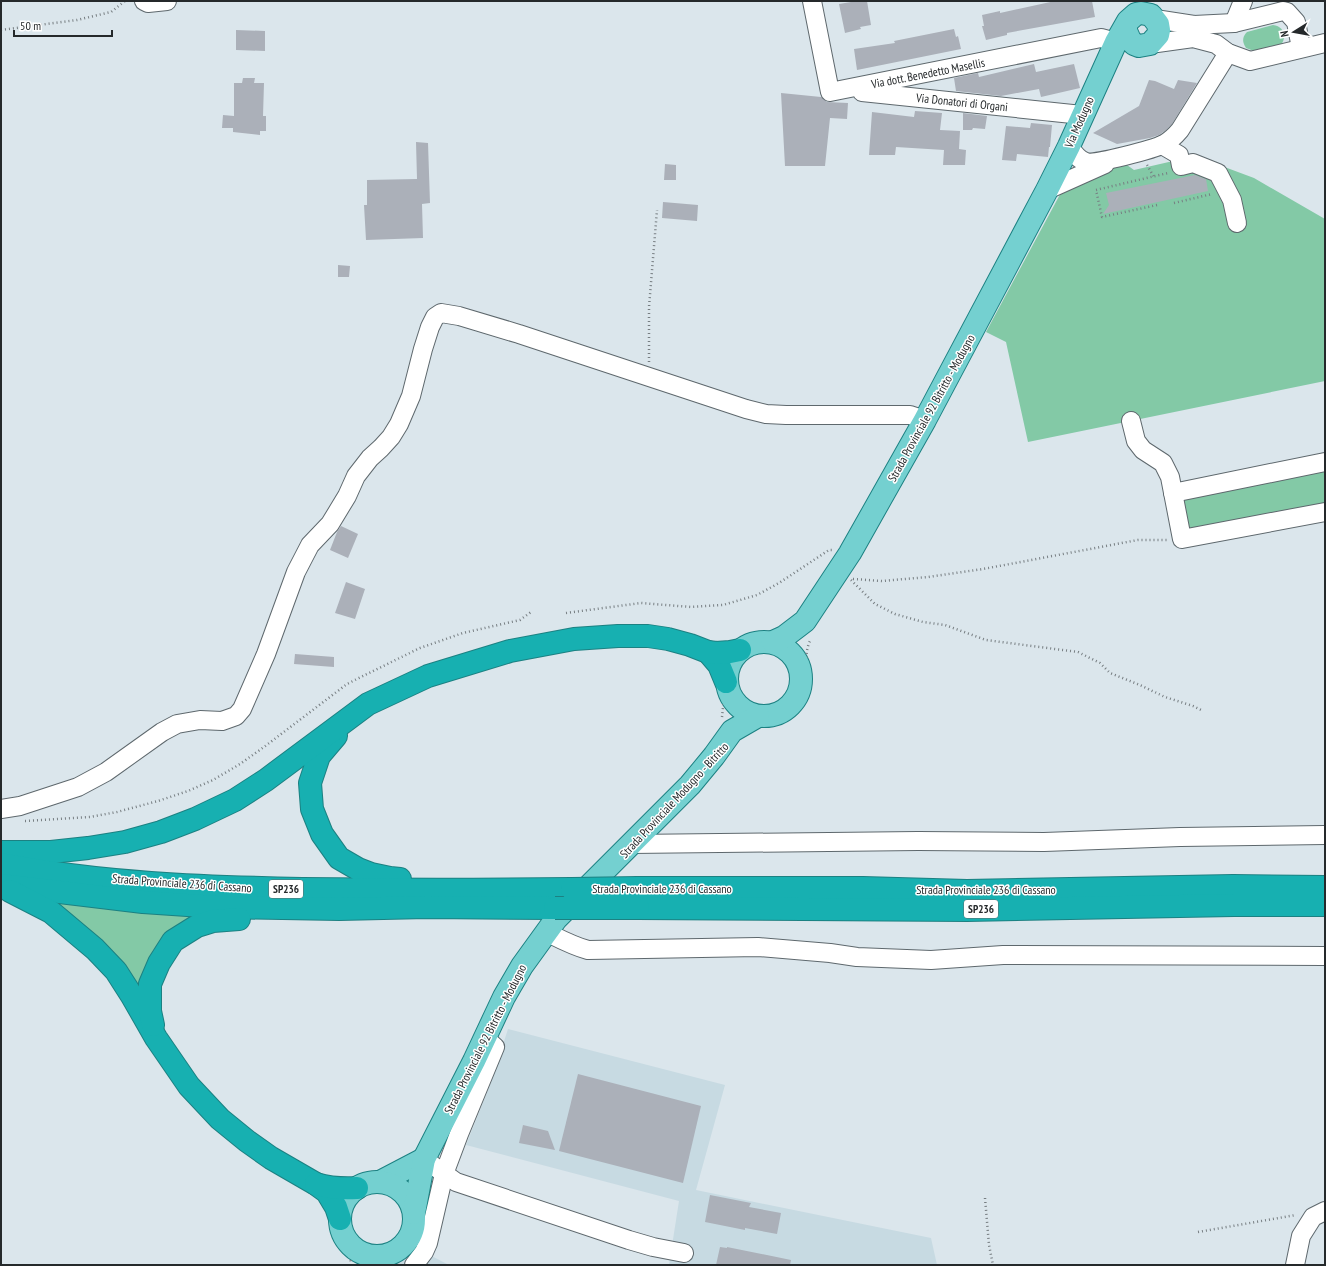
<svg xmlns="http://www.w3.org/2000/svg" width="1326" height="1266" font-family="'PT Sans Narrow',sans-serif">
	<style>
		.built { fill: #c7dae2 }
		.green { fill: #83c9a6 }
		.building { fill: #abb0b9 }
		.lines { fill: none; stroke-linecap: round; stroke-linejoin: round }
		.minor-casing { stroke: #5e686d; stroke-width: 20 }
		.major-casing { stroke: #1c8182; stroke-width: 24 }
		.highway-casing { stroke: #1c8182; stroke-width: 24 }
		.path { stroke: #777e82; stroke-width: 2.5; stroke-dasharray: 1 3; stroke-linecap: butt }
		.minor { stroke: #fff; stroke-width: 18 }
		.major { stroke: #74d0d0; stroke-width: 22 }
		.highway { stroke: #17b0b1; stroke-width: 22 }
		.highway-bridge-casing { stroke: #1c8182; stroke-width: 24; stroke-linecap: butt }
		.highway-bridge { stroke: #17b0b1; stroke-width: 22 }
		.labels { text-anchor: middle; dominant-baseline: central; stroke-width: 3; stroke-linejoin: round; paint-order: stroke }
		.shield { fill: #fff; stroke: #66696b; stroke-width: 1 }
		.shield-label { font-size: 11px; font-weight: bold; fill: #25292b }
		.street-label { font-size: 12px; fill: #25292b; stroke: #fff }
	</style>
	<rect width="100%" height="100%" fill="#dbe6ec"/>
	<!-- built -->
	<g class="built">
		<path d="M508 1029 725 1085 696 1190 931 1238 937 1265H669L679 1201 466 1145 490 1085Z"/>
		<path d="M416 1248 449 1265H392Z"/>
	</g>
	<!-- green -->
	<g class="green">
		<path d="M1273 25C1284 26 1287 37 1281 45L1254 51 1246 48C1242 42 1242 37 1247 32Z"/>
		<path d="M1195 156 1254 178 1325 219V381L1028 442 1006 342 986 332 1064 187 1120 160 1134 170Z"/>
		<path d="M1325 464V516L1180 543 1173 493Z"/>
		<path d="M54 902 189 915 191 918 139 988Z"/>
	</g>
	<!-- building -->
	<g class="building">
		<path d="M857 1H867L871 25 860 27 861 29 845 33 839 4Z"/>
		<path d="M1055 1H1092L1095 17 1007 33V35L986 40 982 26H984L982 15 1000 11V13Z"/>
		<path d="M954 29 956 37 958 36 961 49 857 70 854 49 895 43 894 41Z"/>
		<path d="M236 30 265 31V51L236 50Z"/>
		<path d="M1034 64 1036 72 1074 64 1080 88 1041 97 1039 89 1001 96 956 91 954 78 978 73 979 77Z"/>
		<path d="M243 78H255L254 83H264L263 116H266V131H260V135L233 132V128H222L223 115 234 116V83H242Z"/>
		<path d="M1149 80 1155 81 1174 89 1178 80 1197 83 1172 124 1166 130 1159 135 1150 138 1117 144 1093 133 1139 106Z"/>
		<path d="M781 93 821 97 827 102 848 103 847 119 830 118 825 166H785Z"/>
		<path d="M915 111 942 113 940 130 960 131 959 149 966 150 965 165H943L944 150 896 147 895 155H869L872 112 914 117Z"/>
		<path d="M963 113 987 116 985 129 973 128 972 130H963Z"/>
		<path d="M1031 123 1052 125 1050 147H1049L1048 157 1017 154 1016 161 1002 160 1006 126 1030 128Z"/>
		<path d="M416 142 428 143 430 203 422 204 423 238 366 240 364 205H367V180L417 179Z"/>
		<path d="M665 164 676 165V180H664Z"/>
		<path d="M1195 175 1206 179 1208 191 1103 214 1109 205 1106 193Z"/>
		<path d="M663 202 698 205 697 221 662 218Z"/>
		<path d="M338 265 350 266 349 277H338Z"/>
		<path d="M341 526 358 534 348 558 330 550 337 532Z"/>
		<path d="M346 582 365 589 355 619 335 613Z"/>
		<path d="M295 654 334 657V667L294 664Z"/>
		<path d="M578 1074 701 1106 683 1183 559 1151Z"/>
		<path d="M523 1125 548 1131 555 1150 519 1143Z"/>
		<path d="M710 1195 751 1203 749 1207 781 1213 777 1234 745 1228V1230L705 1222Z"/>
		<path d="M720 1247 727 1248V1247L791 1260 790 1265H716Z"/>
	</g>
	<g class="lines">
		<defs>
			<g id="minor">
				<path d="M144 1 148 3 167 1"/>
				<path d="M812 1 830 92 1101 38 1116 42"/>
				<path d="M1155 19 1194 25 1234 23 1283 11 1287 12 1296 22 1301 48"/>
				<path d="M1234 23 1243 1"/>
				<path d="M1150 44 1193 38 1216 44 1228 53 1250 61 1325 43"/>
				<path d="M862 92 1082 115"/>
				<path d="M1162 145 1179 155 1181 166 1193 163 1218 173 1232 200 1237 223"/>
				<path d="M1069 146C1073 152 1078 160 1086 162 1095 165 1154 149 1164 144 1171 140 1175 136 1180 130L1228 53"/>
				<path d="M1047 190 1105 164"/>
				<path d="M1131 421 1136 441 1143 450 1163 463 1170 477 1182 539 1325 512"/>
				<path d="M1173 493 1325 462"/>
				<path d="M1 809 20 806 78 787 106 772 162 732 177 724 200 720 222 721 236 716 242 709 266 654 296 572 310 545 330 524 347 496 356 476 370 458 381 448 391 437 399 424 411 396 423 349 430 327 435 317 441 313 459 316 519 334 746 409 766 414 786 415H910L925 420"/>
				<path d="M631 844 918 841 1044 842 1180 837 1325 835"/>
				<path d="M546 932C560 939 573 946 588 950L758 947 830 953 857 957 931 960 1003 955 1325 956"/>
				<path d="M424 1159 456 1182 629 1240 653 1247 684 1253"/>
				<path d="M414 1265 424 1252 428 1243 444 1174 459 1134 495 1047 485 1038"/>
				<path d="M1295 1265 1301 1236 1313 1217 1325 1211"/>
			</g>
			<g id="major">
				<circle cx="764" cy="679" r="37"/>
				<path d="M773 642 784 637 805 621 850 553 925 420 1047 190 1069 146 1116 42 1128 21 1136 14 1141 13 1151 15 1158 24 1159 30 1158 35 1150 44 1139 46 1134 44 1130 40 1126 31V25"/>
				<path d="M380 1182 424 1159"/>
				<circle cx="377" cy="1219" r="37"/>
				<path d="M414 1213 424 1159 474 1061 504 997 522 966 556 919 690 785 714 756 732 731 758 716"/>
			</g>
			<g id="highway">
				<path d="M708 652 719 665 726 682"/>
				<path d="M336 736 319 756 310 783 312 809 322 834 339 858 358 869 371 874 390 878 400 879"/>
				<path d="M1 852H51L88 848 125 842 161 832 195 819 235 800 266 780 368 704 428 676 510 651 574 639 618 636H648L668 639 690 645 708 652 716 653 730 652 740 650"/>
				<path d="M1 864C100 883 201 887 302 889 392 890 482 890 572 889"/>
				<path d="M1 885 143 902 217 907 339 909 427 907 555 908"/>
				<path d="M638 888H863L967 891 1233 886 1325 887"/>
				<path d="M10 891 51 912 95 949 116 971 132 996 156 1038 189 1086 220 1119 247 1141 271 1158 316 1184 327 1192 336 1207 340 1219"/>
				<path d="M638 908 967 910 1234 905H1325"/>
				<path d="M153 1025 150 1011V984L159 963 173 941 197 926 213 921 239 919"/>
				<path d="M316 1184C330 1188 342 1189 357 1188"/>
			</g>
		</defs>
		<!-- minor casing -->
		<use href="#minor" class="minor-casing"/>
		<!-- major casing -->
		<use href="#major" class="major-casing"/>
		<!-- highway casing -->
		<use href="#highway" class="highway-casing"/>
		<!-- path -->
		<g class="path">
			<path d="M1 30 77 20 111 12 125 1"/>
			<path d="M1147 165 1154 177"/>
			<path d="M1174 203 1212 194"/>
			<path d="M1157 205 1102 217 1096 190 1168 173"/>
			<path d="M649 362V307L657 210"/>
			<path d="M853 579 882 581 928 577 983 569 1138 540H1167"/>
			<path d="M851 580 875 604 895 614 923 622 945 625 986 640 1078 652 1100 663 1110 673 1140 685 1165 697 1193 706 1203 711"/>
			<path d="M566 613 641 603 691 607 723 605 757 595 779 583 829 550H833"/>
			<path d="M722 717 724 698"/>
			<path d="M773 721C794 714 810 699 808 675 807 662 804 652 811 639"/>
			<path d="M25 821 90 817 117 812 158 801 188 791 213 780 240 764 264 747 347 684 367 674 420 648 463 633 520 620 531 612"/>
			<path d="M985 1198 989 1245 993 1265"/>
			<path d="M1198 1232 1296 1215"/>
			<path d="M337 1236C342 1246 351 1253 351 1265"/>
			<path d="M385 1265 402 1254"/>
		</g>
		<!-- minor -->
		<use href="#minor" class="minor"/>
		<!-- major -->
		<use href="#major" class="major"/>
		<!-- highway -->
		<use href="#highway" class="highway"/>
		<defs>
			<g id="highway-bridge">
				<path d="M572 889 638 888"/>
				<path d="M555 908H638"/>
			</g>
		</defs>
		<!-- highway-bridge casing -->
		<use href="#highway-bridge" class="highway-bridge-casing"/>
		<!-- highway-bridge -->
		<use href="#highway-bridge" class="highway-bridge"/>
	</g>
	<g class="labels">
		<!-- shield labels -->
		<g class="shield">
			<rect x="269" y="880" width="34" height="18" rx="3"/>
			<rect x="964" y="900" width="34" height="18" rx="3"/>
		</g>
		<g class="shield-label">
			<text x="286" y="889">SP236</text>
			<text x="981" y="909">SP236</text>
		</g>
		<!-- street labels -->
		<g class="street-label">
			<text transform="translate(928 73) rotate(-11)">Via dott. Benedetto Masellis</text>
			<text transform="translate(962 102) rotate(6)">Via Donatori di Organi</text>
			<text transform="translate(1079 122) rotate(-66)">Via Modugno</text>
			<text transform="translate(931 408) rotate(-61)">Strada Provinciale 92 Bitritto - Modugno</text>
			<text transform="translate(674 800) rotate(-47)">Strada Provinciale Modugno - Bitritto</text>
			<text transform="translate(182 883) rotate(4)">Strada Provinciale 236 di Cassano</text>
			<text x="662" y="888">Strada Provinciale 236 di Cassano</text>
			<text x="986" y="889">Strada Provinciale 236 di Cassano</text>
			<text transform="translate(485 1039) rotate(-63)">Strada Provinciale 92 Bitritto - Modugno</text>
		</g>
	</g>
	<!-- border -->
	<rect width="1326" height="1266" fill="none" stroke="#25292b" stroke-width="4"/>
	<!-- north arrow -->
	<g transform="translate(1294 32) rotate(259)" stroke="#ffffff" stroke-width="3" paint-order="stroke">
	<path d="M0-3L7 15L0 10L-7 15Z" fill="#25292b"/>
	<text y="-6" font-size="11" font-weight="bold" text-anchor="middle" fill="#25292b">N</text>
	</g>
	<!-- scale -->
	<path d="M14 30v6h98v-6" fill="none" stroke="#25292b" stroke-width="2"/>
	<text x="20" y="30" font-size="12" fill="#25292b" stroke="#ffffff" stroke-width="3" paint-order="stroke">50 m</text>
</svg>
